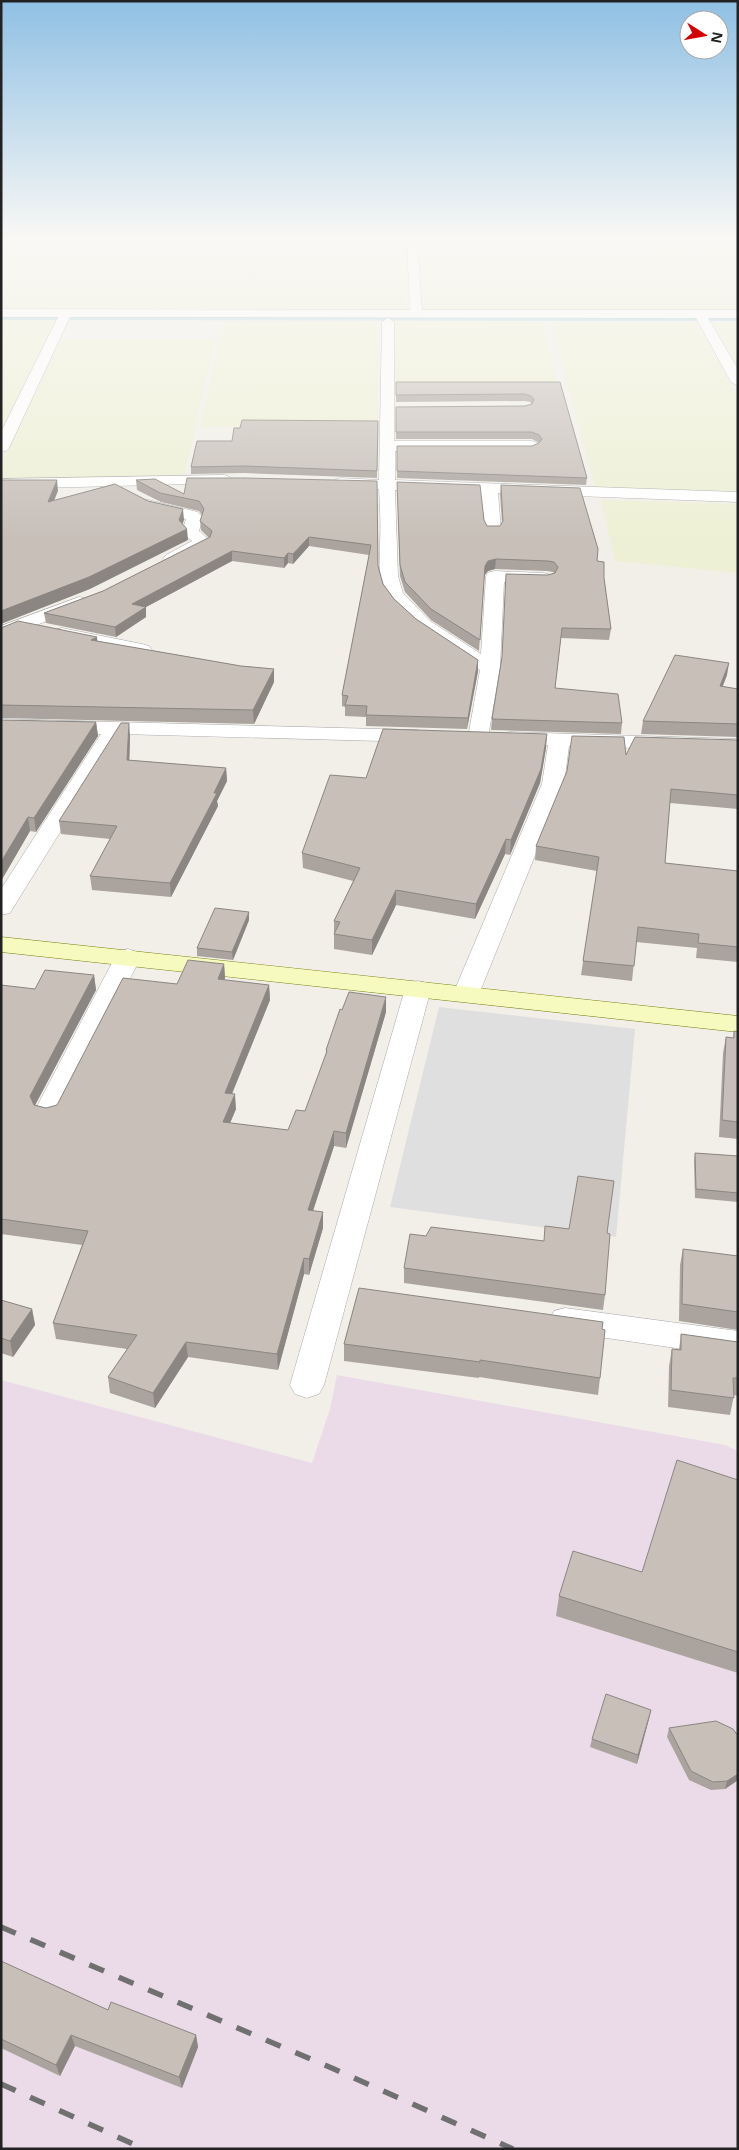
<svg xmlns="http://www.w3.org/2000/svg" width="739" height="2150" font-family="'Open Sans',sans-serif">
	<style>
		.residential { fill: #e0dfdf }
		.industrial { fill: #ebdbe8 }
		.farmland { fill: #eef0d5 }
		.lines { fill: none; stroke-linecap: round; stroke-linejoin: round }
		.stream { fill: #aad3df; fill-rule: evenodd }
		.street-casing { stroke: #a9a9a9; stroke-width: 1 }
		.secondary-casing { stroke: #707d05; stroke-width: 1 }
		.street { fill: #fff; fill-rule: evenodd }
		.secondary { fill: #f7fabf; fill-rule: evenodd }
		.rail { stroke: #707070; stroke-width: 5.5; stroke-dasharray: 16 16; stroke-linecap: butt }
		.wall { fill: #aba49e }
		.shaded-wall { fill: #8b8681 }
		.building { fill: #c7bfb8; stroke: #8b8681 }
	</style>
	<rect width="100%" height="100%" fill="#f2efe9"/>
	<!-- residential -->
	<path class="residential" d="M439 1007 635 1029 616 1237 390 1207Z"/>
	<!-- industrial -->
	<path class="industrial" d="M337 1375 725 1445 738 1451V2149H1V1380L312 1463 330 1409Z"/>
	<!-- farmland -->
	<g class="farmland">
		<path d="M1 239H404V253L1 252Z"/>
		<path d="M421 239H738V256L421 255Z"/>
		<path d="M1 256 405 258 406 311H1Z"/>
		<path d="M423 258 738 260V310H425Z"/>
		<path d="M1 320H56L1 430Z"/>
		<path d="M224 321H378V426L200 427Z"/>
		<path d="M394 321 543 322 558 387H394Z"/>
		<path d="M551 322H696L738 397V492L595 488Z"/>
		<path d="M712 322H738V367Z"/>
		<path d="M62 339H215L184 477 1 480V464Z"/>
		<path d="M601 500 738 504V573L615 561Z"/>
	</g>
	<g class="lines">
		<!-- stream -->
		<path class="stream" d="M1 316 738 317V321L1 320Z"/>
		<defs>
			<g id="street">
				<path d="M407 239H417L422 310H738V318H708L738 369V386L731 382 696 318 70 317 9 448 6 451 1 452V432L58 317H1V309L410 310Z"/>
				<path d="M388 318 394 322V441H532L537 443 540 446 537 449 532 451H395V480L738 492V502L498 493 501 530 499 534H487L485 530 481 493 395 490 398 576 403 593 430 621 481 654 486 576 489 572 495 571 543 573 549 574 552 578 549 582 543 583 504 582 500 668 488 737 485 741 478 743 471 741 468 737 480 670C450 651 392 622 382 586 378 572 380 557 380 543 381 525 380 507 379 489L340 488 334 486 332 483 334 480 340 478 379 480 382 322Z"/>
				<path d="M224 475 230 477 232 480 230 483 1 489V479Z"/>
				<path d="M148 500 198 512 203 518 199 531 211 542 209 546C197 552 180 566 166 563L163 559 166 555 192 541 182 532 186 519 142 508 140 505 142 502Z"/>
				<path d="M79 597 85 598 88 602 85 606 1 639V626Z"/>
				<path d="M62 628 142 644 149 646 152 650 149 654 142 656 55 638 53 634 55 630Z"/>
				<path d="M1 719 417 730 424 732 427 736 424 740 417 742 121 734 13 908 10 913 1 915V889L101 734 1 731Z"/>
				<path d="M510 732 738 739V751L569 746 564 784 479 994 475 1000 466 1002 457 1000 453 994 542 784 548 745 503 742 500 738 503 734Z"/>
				<path d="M128 949 137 952 141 957 62 1112 58 1119 48 1121 38 1119 34 1112 115 957 119 952Z"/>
				<path d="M418 981 427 983 431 989 324 1385 319 1394 307 1398 295 1394 290 1385 405 989 409 983Z"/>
				<path d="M565 1308 738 1331V1357L565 1332 554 1329 549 1320 554 1311Z"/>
			</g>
			<path id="secondary" d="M1 937 738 1016V1032L1 952Z"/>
		</defs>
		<!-- street casing -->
		<use href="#street" class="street-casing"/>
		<!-- secondary casing -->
		<use href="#secondary" class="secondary-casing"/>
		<!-- street -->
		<use href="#street" class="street"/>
		<!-- secondary -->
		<use href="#secondary" class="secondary"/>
		<!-- rail -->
		<g class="rail">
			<path d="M1 1927 334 2069 513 2149"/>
			<path d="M1 2084 144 2149"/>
		</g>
	</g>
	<!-- wall -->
	<g class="wall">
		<path d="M396 382H560L587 478 586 485 397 478V446H532L539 443 532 439H396V407L525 406 532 404 530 402 525 401 396 402Z"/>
		<path d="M378 421 377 478 244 473 191 474V467L232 441Z"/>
		<path d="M136 480 184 494 377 481 378 566 383 584 394 599 416 619 478 660V671L467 729 366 726V717L345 716V707L342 706V695L369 555 309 546 293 564 288 563 284 568 232 561 146 607V617L116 637 46 623 44 613 103 591 209 538 201 530 200 521 202 515 199 511 161 502 137 490Z"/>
		<path d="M397 482 484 520 487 526H500L502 522 500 495 501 485 597 561 604 578 611 629 609 640 561 638 555 688 622 723 621 734 491 730 492 719 548 575 554 573 553 572 547 571 495 569 488 571 484 576 479 651 431 620 405 592 400 576Z"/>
		<path d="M1 628 97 641 241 666 274 669V682L254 724 1 718Z"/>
		<path d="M727 675 722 686 738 689V737L641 734 643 721Z"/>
		<path d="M1 720 96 722 98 736 36 832 30 831 1 881Z"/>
		<path d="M130 736 129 760 226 768 227 781 217 801 218 806 171 897 92 890 90 876 110 839 61 834 59 821Z"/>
		<path d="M738 740V809L670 803 665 863 737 871 738 866V962L696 958 697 948 636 942 632 981 581 975 597 871 535 860 536 846 626 755Z"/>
		<path d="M546 748 540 783 510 855 505 854 475 919 396 905 372 955 334 949V921L353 881 303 868 302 853 366 778Z"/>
		<path d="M249 920 233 960 197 956V948Z"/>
		<path d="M224 964 225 978 224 980 269 985 270 1000 232 1094 236 1109 230 1123 288 1130 305 1111 326 1055V1050L386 1012 346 1148 334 1146 313 1211 323 1228 309 1275 304 1274 278 1370 188 1357 155 1408 110 1393 108 1377 127 1349 56 1339 53 1323 82 1245 1 1234V985L35 989 94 975 96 990 35 1105 46 1108 57 1105 177 984Z"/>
		<path d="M734 1031 738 1032V1139L719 1137 723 1053 726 1037 733 1038Z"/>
		<path d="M695 1153 738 1156V1202L695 1198 694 1161Z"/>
		<path d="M607 1233 605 1295 603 1310 404 1283V1268L544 1241Z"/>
		<path d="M683 1249 738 1256V1330L679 1321 680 1265Z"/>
		<path d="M359 1288 600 1378 598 1395 479 1377V1378L344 1361V1344Z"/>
		<path d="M1 1300 32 1309 35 1325 13 1357 1 1353Z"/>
		<path d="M681 1334 738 1342V1396L734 1395 730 1415 668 1407 669 1366 672 1349 679 1350Z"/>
		<path d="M738 1480V1673L556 1616 559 1596 642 1572Z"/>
		<path d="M651 1710 637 1764 590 1747 592 1739Z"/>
		<path d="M669 1728 738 1736V1780L725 1789 711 1790 689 1780 667 1737Z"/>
		<path d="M1 1961 108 2010 196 2035 198 2047 182 2088 75 2046 60 2076 1 2048Z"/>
	</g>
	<!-- shaded-wall -->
	<g class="shaded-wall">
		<path d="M57 480 58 491 49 513 48 502Z"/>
		<path d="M183 509 184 520 180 531 179 520Z"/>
		<path d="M187 529 188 540 90 589 1 624V611Z"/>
		<path d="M309 537V546L293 564V554Z"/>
		<path d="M232 551V561L146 607V617L116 637 115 627 132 604Z"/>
		<path d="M288 553V563L284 568V558Z"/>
		<path d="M496 559 495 569 488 571 484 576 479 651 485 566 488 561Z"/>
		<path d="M97 637 98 649 91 640Z"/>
		<path d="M478 660V671L467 729 468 718Z"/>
		<path d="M729 663 727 675 718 699 720 686Z"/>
		<path d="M274 669V682L254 724 253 710Z"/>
		<path d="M96 722 98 736 36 832 34 818Z"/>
		<path d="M129 723 130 736 129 773 127 760Z"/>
		<path d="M547 734 546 748 540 783 510 855 511 840Z"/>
		<path d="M226 768 227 781 217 801 218 806 171 897 170 883Z"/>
		<path d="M28 817 30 831 1 881V862Z"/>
		<path d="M506 839 505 854 475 919 476 904Z"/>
		<path d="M396 890V905L372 955V940Z"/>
		<path d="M249 912V920L233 960 232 952Z"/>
		<path d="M224 964 225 978 219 994 218 979Z"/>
		<path d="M94 975 96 990 32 1111 30 1096Z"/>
		<path d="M269 985 270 1000 226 1108 225 1093Z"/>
		<path d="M386 997V1012L346 1148V1133Z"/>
		<path d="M235 1094 236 1109 224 1137 223 1122Z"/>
		<path d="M334 1131V1146L308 1226V1210Z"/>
		<path d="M323 1212V1228L309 1275V1259Z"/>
		<path d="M304 1258V1274L278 1370 277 1354Z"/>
		<path d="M32 1309 35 1325 13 1357 10 1341Z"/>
		<path d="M186 1342 188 1357 155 1408 153 1393Z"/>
		<path d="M651 1710 649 1719 637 1764 638 1755Z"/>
		<path d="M738 1774V1780L725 1789 727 1781Z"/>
		<path d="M71 2035 75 2046 60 2076 56 2065Z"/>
		<path d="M196 2035 198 2047 182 2088 179 2077Z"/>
	</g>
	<!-- building -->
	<g class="building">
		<path d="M396 382H560L587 478 397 471V446H532L539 443 542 439 539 435 532 432H396V407L525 406 532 404 534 399 531 396 525 394 396 395Z"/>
		<path d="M242 420 378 421 377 471 244 466 191 467 197 441H232L234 428H240Z"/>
		<path d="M187 478H244L377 481 378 566 383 584 394 599 416 619 478 660 468 718 366 715 367 706 345 705 348 696 342 695 371 545 309 537 293 554 288 553 284 558 232 551 132 604 146 607 115 627 44 613 103 591 210 537 212 531 200 521 204 509 199 501 160 493 136 480 155 479 184 494Z"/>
		<path d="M1 480H57L48 502 115 484 148 501 183 509 179 520 187 529 89 577 1 611Z"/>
		<path d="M397 482 480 485 484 520 487 526H500L503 521 501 485 580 488 598 549 597 561 604 562V578L611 629 562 628 555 688 618 694 622 723 492 719 502 657 506 574 548 575 555 573 558 567 554 562 548 561 496 559 488 561 485 566 480 640 431 609 405 582 400 565Z"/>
		<path d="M18 621 97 637 91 640 241 666 274 669 253 710 1 705V628Z"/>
		<path d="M675 655 729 663 720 686 738 689V724L643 721Z"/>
		<path d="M1 720 96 722 34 818 28 817 1 862Z"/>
		<path d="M121 723H129L127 760 226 768 214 793H217L170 883 90 876 117 826 59 821Z"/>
		<path d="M383 729 547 734 541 769 511 840 506 839 476 904 396 890 372 940 334 934 340 922 334 921 360 868 302 853 330 775 366 778Z"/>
		<path d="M572 736 624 737 626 755 635 737 738 740V795L671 789 665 863 738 871V947L698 943 699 934 638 927 634 966 583 961 599 857 536 846 567 771Z"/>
		<path d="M215 908 249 912 232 952 197 948Z"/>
		<path d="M188 960 224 964 218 979 269 985 225 1093 235 1094 223 1122 288 1130 296 1110 305 1111 327 1051 326 1050 340 1009 342 1010 349 992 386 997 346 1133 334 1131 308 1210 323 1212 309 1259 304 1258 277 1354 186 1342 153 1393 108 1377 137 1335 53 1323 88 1231 1 1219V985L35 989 45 970 94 975 30 1096 34 1105 46 1108 57 1105 123 978 177 984Z"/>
		<path d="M734 1031 738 1032V1122L722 1120 726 1037 734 1038Z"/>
		<path d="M695 1153 738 1156V1193L696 1189Z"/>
		<path d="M578 1176 614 1181 607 1233 610 1234 605 1295 404 1268 410 1234 426 1236 431 1227 544 1241 545 1226 569 1229Z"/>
		<path d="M683 1249 738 1256V1312L682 1304Z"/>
		<path d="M359 1288 603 1322 602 1329 605 1330 600 1378 480 1360V1362L344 1344Z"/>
		<path d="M1 1300 32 1309 10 1341 1 1338Z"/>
		<path d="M681 1334 738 1342V1378H733L734 1398 671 1390 672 1349 681 1350Z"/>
		<path d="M677 1460 738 1480V1652L559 1596 573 1551 642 1572Z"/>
		<path d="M606 1694 651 1710 638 1755 592 1739Z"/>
		<path d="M716 1721 733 1729 738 1736V1774L727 1781 713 1782 691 1771 669 1728Z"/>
		<path d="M1 1961 108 2010 111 2002 196 2035 179 2077 71 2035 56 2065 1 2039Z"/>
	</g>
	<!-- sky -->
	<linearGradient id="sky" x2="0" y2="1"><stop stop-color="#8fc0e4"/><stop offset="0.44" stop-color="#f9f8f5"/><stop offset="1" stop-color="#f9f8f5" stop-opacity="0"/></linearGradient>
	<rect width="739" height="540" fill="url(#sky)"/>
	<!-- border -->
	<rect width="739" height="2150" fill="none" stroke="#222222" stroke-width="5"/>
	<!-- north arrow -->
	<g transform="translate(704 35) rotate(101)"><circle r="24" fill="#ffffff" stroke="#a7a7a7"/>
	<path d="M0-4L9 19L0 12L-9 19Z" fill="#d40000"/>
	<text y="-8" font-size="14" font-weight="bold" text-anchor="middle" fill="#222222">N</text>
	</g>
</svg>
